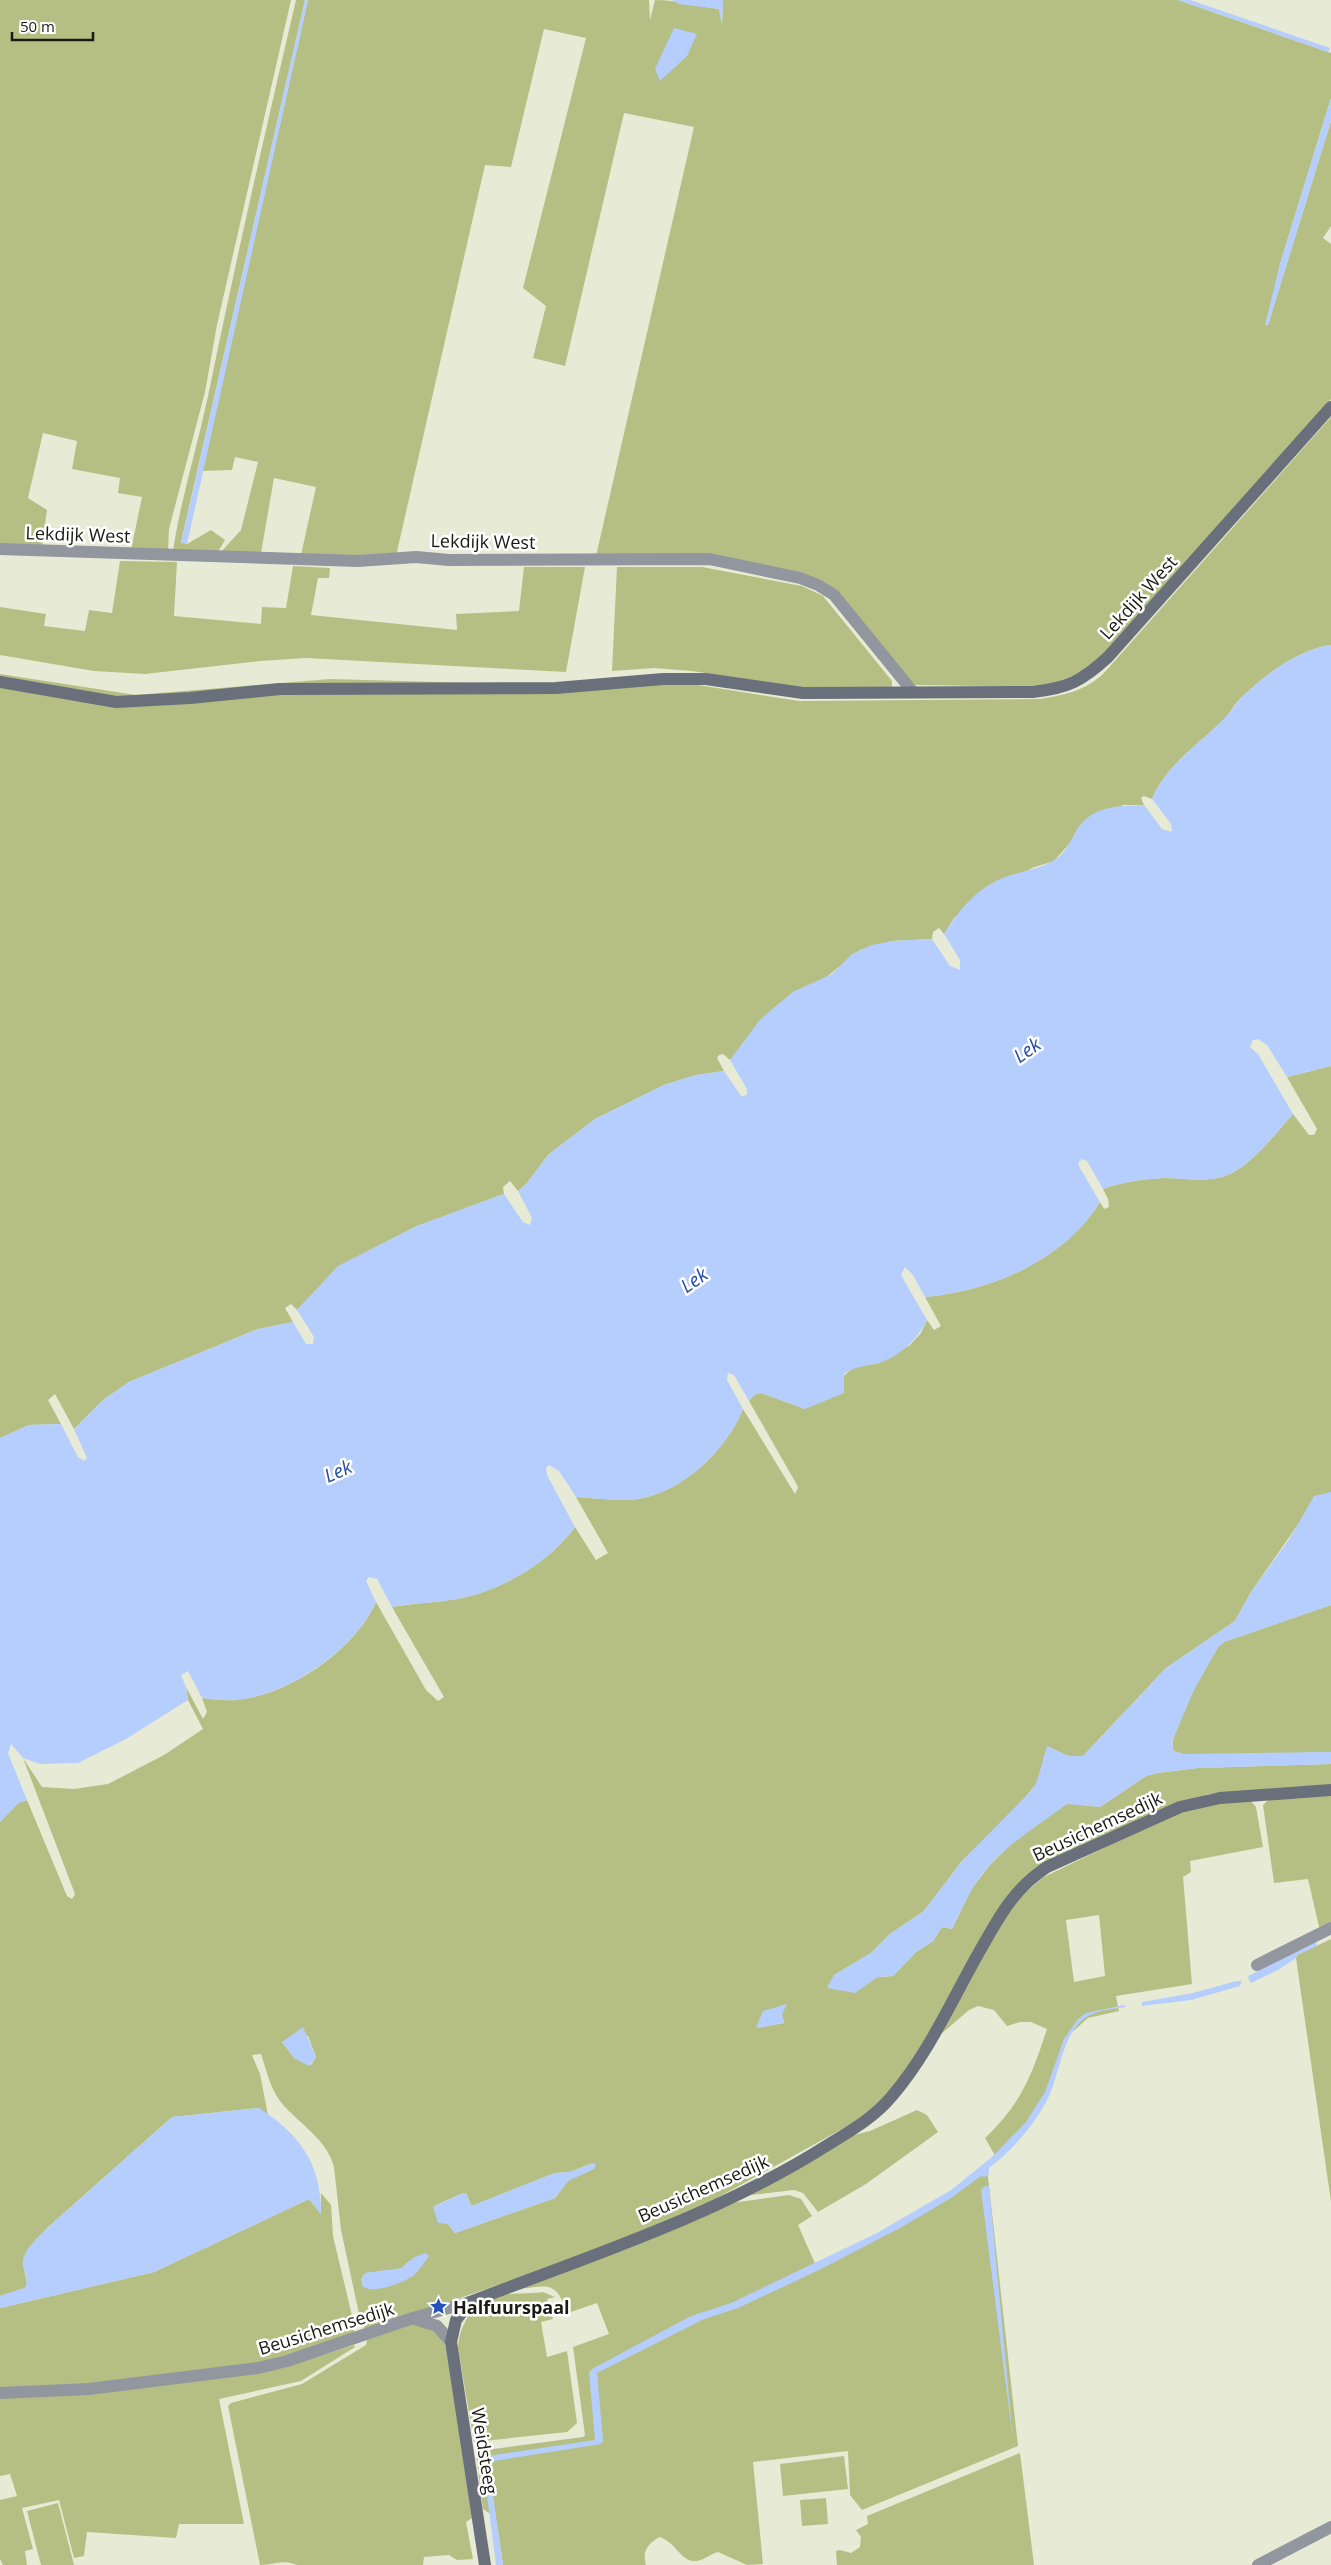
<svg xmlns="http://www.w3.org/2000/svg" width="1331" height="2565" font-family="'Open Sans',sans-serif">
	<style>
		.green { fill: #b5bf84; fill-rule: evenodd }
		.water { fill: #b6cefe }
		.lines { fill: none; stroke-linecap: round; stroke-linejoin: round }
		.street { stroke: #92969e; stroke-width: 12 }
		.secondary { stroke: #696f7b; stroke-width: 12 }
		.labels { text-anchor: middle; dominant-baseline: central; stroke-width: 5; stroke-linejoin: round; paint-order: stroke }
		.street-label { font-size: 18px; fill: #191b13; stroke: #fff }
		.poi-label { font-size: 18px; font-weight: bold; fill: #191b13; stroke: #fff; text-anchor: start }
		.water-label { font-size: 19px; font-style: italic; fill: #254ca4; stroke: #fff }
	</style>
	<rect width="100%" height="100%" fill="#e7ebd6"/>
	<!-- green -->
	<g class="green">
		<path d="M0 0H291L217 325 205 392 169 529 168 552 131 550 142 497 118 493 120 478 72 469 77 441 43 433 28 498 47 510 42 547 0 544Z"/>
		<path d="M296 0H305L181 542 187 544 211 530 225 540 218 552 173 551C181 498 197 448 208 396 235 264 265 132 296 0Z"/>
		<path d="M308 0H649L650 20 655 0C676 0 697 6 719 9L722 24 723 0H1178L1328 52 1331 53V98L1280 264 1268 325 1331 121V226L1323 238 1331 244V399L1091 668 1045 687 915 685 832 591 779 570 596 556 694 127 624 113 565 366 533 358 546 306 523 288 586 38 544 29 511 167 485 165 396 556 301 555 316 487 274 478 261 553 221 552 241 530 258 462 235 457 232 470 202 471Z"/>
		<path d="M1331 417V645C1298 649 1260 678 1237 702 1232 708 1229 715 1223 720 1197 746 1167 764 1152 799L1144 796 1141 798 1144 805H1123L1070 843 1054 861 1032 868 954 918 944 934 939 928 933 932 932 939 892 941 860 950 824 979 793 992 730 1060 723 1054 719 1055 717 1058 724 1071 696 1075 664 1085 595 1119 548 1155 527 1183 518 1191 510 1181 503 1187 504 1194 417 1226 339 1266 297 1310 291 1304 285 1308 293 1322 258 1329 129 1382 103 1400 74 1429 55 1394 48 1400 61 1424 29 1425 0 1438V674L136 695 330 679 545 685H698L799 701 1039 699C1065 695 1085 691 1104 673Z"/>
		<path d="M120 561 177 562 174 616 261 624 262 607 286 608 293 566 330 568 329 578H318L311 615 457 630 456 614 519 611 524 567H585L566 672 306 658 260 661 145 674 94 671 0 655V607L46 614 44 626 85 631 89 610 112 613Z"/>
		<path d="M617 567H702L802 586 823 596 892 681V687L806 688 692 671 654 668 612 671Z"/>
		<path d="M1331 1066V1492L1299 1523 1251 1592 1235 1621 1166 1668 1083 1756 1073 1757 1063 1754 1006 1819 962 1861 924 1911 890 1934 871 1953 834 1975 878 1977 893 1976 916 1952 933 1941 942 1927 952 1929 972 1888 989 1866 1014 1841 1067 1803 1100 1807 1146 1776 1157 1773 1198 1768 1331 1764V1787L1208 1794 1032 1873 909 2070 882 2101 851 2124 708 2203 583 2256 366 2330 361 2323 341 2230 334 2167C326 2137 298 2124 280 2101 270 2088 266 2069 261 2054L252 2055 260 2074 268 2115 258 2108 172 2117 46 2229 23 2264 27 2283 25 2288 0 2296V1822L18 1803 27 1800 67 1896 72 1899 75 1894 23 1758 42 1787 74 1789 108 1784 164 1755 203 1729 188 1700 186 1687 203 1719 207 1712 202 1698C213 1699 225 1701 237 1700 289 1695 355 1650 376 1602L426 1690 438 1701 444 1697 392 1607C413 1603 435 1603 457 1599 500 1591 549 1563 575 1527L596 1560 608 1553 576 1497C593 1498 611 1500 629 1500 678 1497 725 1453 743 1409L795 1494 798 1488 797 1485 749 1401 754 1395 761 1393 805 1409 854 1367 879 1363 910 1345 921 1333 927 1320 934 1330 941 1326 925 1297C992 1291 1064 1260 1100 1202L1104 1209 1109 1207 1108 1199 1103 1189C1121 1182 1144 1179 1164 1178 1187 1178 1210 1184 1232 1173 1256 1160 1275 1134 1293 1114L1309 1135H1314L1317 1129 1287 1077ZM786 2004 782 2014 784 2023 757 2028ZM308 2036 316 2057 311 2065 294 2058 282 2042ZM593 2163 568 2181 555 2198 455 2233 434 2206 463 2193H466L471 2205H474L555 2173 570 2172ZM427 2258 413 2276 386 2287 365 2273 393 2270 402 2268 409 2261Z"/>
		<path d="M1331 1605V1752L1238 1755 1183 1754 1174 1751C1165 1735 1208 1665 1218 1647L1224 1642Z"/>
		<path d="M1331 1795V1926L1320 1931 1308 1879 1274 1883 1263 1805 1270 1798Z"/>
		<path d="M1251 1801 1256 1807 1263 1847 1190 1861 1191 1872 1183 1877 1192 1984 1116 1996 1119 2011 1088 2018 1070 2034 1039 2110 997 2159 985 2138C1021 2104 1032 2075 1047 2029L1031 2022H1020L1007 2026 994 2010 978 2006 969 2010 940 2035 1009 1908 1042 1878 1172 1815 1211 1804ZM1099 1915 1105 1976 1074 1982 1066 1920Z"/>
		<path d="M1331 1939V2202L1296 1958 1297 1955Z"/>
		<path d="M917 2110 927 2115 938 2132 866 2184 818 2212 803 2193 794 2190 742 2196 850 2136 870 2131Z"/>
		<path d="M987 2168 1018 2446 862 2510 850 2495 848 2451 753 2462 763 2564 747 2565 718 2552C710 2554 703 2561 695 2561 681 2562 675 2541 659 2537 648 2544 642 2551 646 2565H503L490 2478 492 2515 483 2509 476 2454 479 2451 583 2437 585 2435 573 2347 609 2334 597 2303 568 2313C554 2278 548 2287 515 2289L724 2204 789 2195 801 2199 812 2216 798 2225 817 2268 881 2236Z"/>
		<path d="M321 2193 331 2205 333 2236 354 2324V2337L242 2367 174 2377 0 2391V2308L154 2272 309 2199 321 2214Z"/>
		<path d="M543 2292 555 2297 547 2299 553 2319 541 2322 547 2357 567 2351 577 2423 567 2432 474 2442 458 2348C459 2326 472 2305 493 2296 503 2293 531 2294 543 2292Z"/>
		<path d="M417 2322C432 2326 441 2332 446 2348L472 2518 466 2522 473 2559 457 2560 449 2555 424 2557 423 2565H297C281 2559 276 2565 260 2565L228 2406 231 2403 302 2384 366 2345 367 2340Z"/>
		<path d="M354 2345 355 2347 301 2381 219 2399 244 2524H179L176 2538 87 2532 84 2556 74 2558 59 2500 22 2508 33 2549 25 2551 27 2565H3L0 2559V2500L17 2496 10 2474 0 2476V2397L306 2360Z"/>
		<path d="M1020 2453 1034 2565H837L836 2551 840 2550 851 2553 860 2547 861 2537 856 2530 868 2524 867 2516Z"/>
		<path d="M844 2456 848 2489 783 2496 780 2464Z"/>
		<path d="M826 2498 828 2524 802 2526 800 2500Z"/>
		<path d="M58 2503 74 2565H41L27 2511Z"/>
	</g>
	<!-- water -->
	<g class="water">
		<path d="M305 0H308L187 544 181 543Z"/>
		<path d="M672 0H723L722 26 719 9 679 4Z"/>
		<path d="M1178 0H1190L1330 48 1328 52Z"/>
		<path d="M674 28 697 34 687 56 660 81 655 69Z"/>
		<path d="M1331 98V121L1268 325H1265L1280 264Z"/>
		<path d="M1331 645V1066L1287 1077 1267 1045 1258 1039 1253 1040 1250 1047 1258 1054 1293 1114C1275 1134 1256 1160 1232 1173 1210 1184 1187 1178 1164 1178 1144 1179 1121 1182 1103 1189L1087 1161 1082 1159 1078 1163 1080 1168 1100 1202C1064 1260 992 1291 925 1297L913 1275 905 1267 901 1275 927 1320C919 1338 898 1358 878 1363 865 1367 855 1366 844 1374V1393L805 1409 761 1393 754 1395 749 1401 734 1375 728 1373 727 1380 743 1409C725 1453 678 1497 629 1500 611 1500 593 1498 576 1497L559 1471 549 1465 546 1468 547 1475 575 1527C549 1563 500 1591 457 1599 435 1603 413 1603 392 1607L377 1579 369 1577 366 1581 376 1602C355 1649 289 1695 237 1700 225 1701 213 1699 202 1698L188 1671 181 1675 186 1687 188 1700 126 1739 78 1763 40 1764 23 1758 11 1744 8 1753 27 1800 18 1803 0 1822V1438L29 1425 61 1424 78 1457 84 1461 87 1458 74 1429 103 1400 129 1382 258 1329 293 1322 306 1344H313L314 1337 297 1310 338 1266 417 1226 504 1194 523 1222 530 1225 532 1218 518 1191 527 1183 548 1155 595 1119 664 1085 696 1075 724 1071 741 1096H744L747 1094V1089L730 1060 759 1021 771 1010 793 992 832 974 852 954 872 945 892 941 932 939 950 966 960 970V960L944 934C959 910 978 887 1005 877 1021 871 1042 869 1056 859 1065 853 1071 841 1076 831 1091 806 1117 806 1144 805L1162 829 1172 832 1171 824 1152 799C1167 764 1197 746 1223 720 1231 712 1237 701 1245 694 1267 673 1301 649 1331 645Z"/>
		<path d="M1331 1492V1605L1224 1642 1218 1647 1193 1692 1172 1742 1174 1751 1183 1754 1331 1752V1764L1198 1768 1157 1773 1146 1776 1100 1807 1067 1804C1040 1824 1012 1841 989 1866 972 1884 963 1907 952 1929L942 1927 933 1941 916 1952 893 1976 878 1977 855 1993 827 1988 834 1975 871 1953 890 1934 924 1911 962 1861 1032 1790 1037 1781 1047 1746 1069 1756H1083L1166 1668 1235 1621 1251 1592 1290 1538 1314 1496Z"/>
		<path d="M1316 1942 1317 1946 1297 1955 1296 1958 1278 1970 1251 1983 1249 1980 1248 1976Z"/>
		<path d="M1236 1981H1242L1240 1986 1191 2000 1142 2006V2002L1193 1993Z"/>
		<path d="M787 2004 782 2014 784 2023 756 2028 763 2011Z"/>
		<path d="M1124 2005 1126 2007C1113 2009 1097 2010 1085 2018 1063 2034 1060 2070 1050 2094 1037 2122 1014 2149 989 2168V2174L985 2177 981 2176 951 2198 900 2228 821 2269 738 2308 704 2319 597 2373 603 2441 601 2444 488 2462 503 2565H496L482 2457 595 2440 589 2373 592 2369 691 2316 731 2303 875 2234 951 2190 992 2157 1026 2122 1045 2092 1064 2039 1078 2019 1086 2013Z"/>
		<path d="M303 2027 316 2057 309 2066 294 2058 282 2042Z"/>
		<path d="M259 2108C300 2134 322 2165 321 2214L309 2199 154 2272 0 2308V2296L25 2288C29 2279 25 2273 23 2265 21 2251 39 2237 46 2229L172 2117Z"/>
		<path d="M594 2163 596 2166 594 2169 568 2181 555 2198 455 2233 448 2224 438 2223 433 2207 463 2193H466L471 2205H474L555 2173 570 2172Z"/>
		<path d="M985 2186H989L1013 2440 981 2190Z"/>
		<path d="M425 2253 429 2256C424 2262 419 2271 414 2275 404 2283 372 2295 362 2286L361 2279 365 2273 402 2268 413 2258Z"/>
	</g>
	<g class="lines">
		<!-- street -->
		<g class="street">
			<path d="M0 549 358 561 416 557 449 560 709 559 800 578 818 585 834 595 913 692"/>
			<path d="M1257 1965 1331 1928"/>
			<path d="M415 2319 437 2326 451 2342"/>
			<path d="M0 2393 89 2389 258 2368 287 2361 413 2318 470 2302"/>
			<path d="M1258 2565 1331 2527"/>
		</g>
		<!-- secondary -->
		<g class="secondary">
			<path d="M0 682 116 702 190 698 280 689 556 688 663 679H706L803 693 1033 692C1068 688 1082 681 1108 657L1331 407"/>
			<path d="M485 2565 451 2342 456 2320 470 2302C590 2256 717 2215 826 2146 849 2132 875 2117 892 2096 928 2054 951 2002 978 1954 998 1919 1012 1890 1047 1867L1180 1807 1220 1798 1331 1790"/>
		</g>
	</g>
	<!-- icons -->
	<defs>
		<symbol id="sight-bare" viewBox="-9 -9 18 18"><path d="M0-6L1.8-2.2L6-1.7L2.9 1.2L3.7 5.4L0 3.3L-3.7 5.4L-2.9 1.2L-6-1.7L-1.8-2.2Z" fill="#2352c0" stroke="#fff" stroke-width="2.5" paint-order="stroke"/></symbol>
	</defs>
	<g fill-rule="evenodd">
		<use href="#sight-bare" x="426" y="2294" width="25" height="25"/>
	</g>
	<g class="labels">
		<!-- street labels -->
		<g class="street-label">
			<text transform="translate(78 534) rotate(2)">Lekdijk West</text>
			<text transform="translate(483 541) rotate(1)">Lekdijk West</text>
			<text transform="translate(1138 597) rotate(-48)">Lekdijk West</text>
			<text transform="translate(1097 1826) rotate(-25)">Beusichemsedijk</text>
			<text transform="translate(703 2188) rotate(-24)">Beusichemsedijk</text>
			<text transform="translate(326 2328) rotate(-17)">Beusichemsedijk</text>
			<text transform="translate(485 2451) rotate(81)">Weidsteeg</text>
		</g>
		<!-- poi labels -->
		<g class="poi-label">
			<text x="453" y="2307">Halfuurspaal</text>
		</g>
		<!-- water labels -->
		<g class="water-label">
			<text transform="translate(1027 1050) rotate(-35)">Lek</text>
			<text transform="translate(694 1280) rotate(-35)">Lek</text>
			<text transform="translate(338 1471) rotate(-24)">Lek</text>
		</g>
	</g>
	<!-- scale -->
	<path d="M12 32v8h81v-8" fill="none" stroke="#191b13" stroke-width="2.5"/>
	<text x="20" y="32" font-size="15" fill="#191b13" stroke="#ffffff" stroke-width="4" paint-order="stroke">50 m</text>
</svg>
